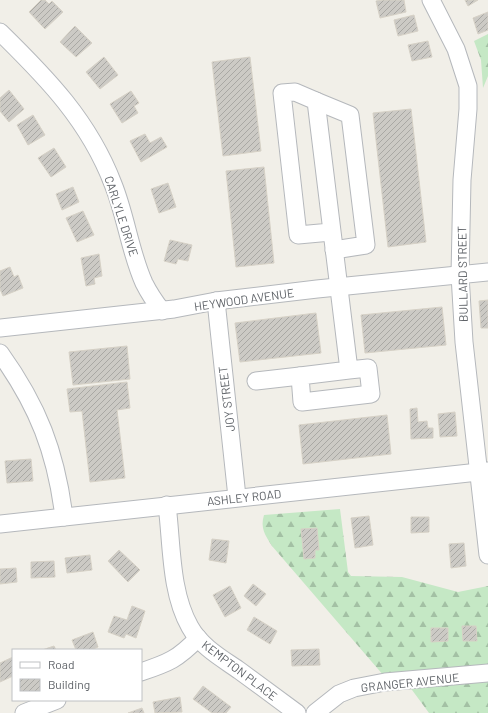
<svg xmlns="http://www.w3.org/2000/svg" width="488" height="713" font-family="Barlow,sans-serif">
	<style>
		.forest { fill: url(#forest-firs) }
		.building { fill: url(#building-hatch); stroke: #d6d1c6 }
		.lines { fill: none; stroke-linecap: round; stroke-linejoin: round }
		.minor-casing { stroke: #b5b8bc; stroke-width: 19 }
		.minor { stroke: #fff; stroke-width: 17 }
		.labels { text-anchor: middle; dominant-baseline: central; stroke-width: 4; stroke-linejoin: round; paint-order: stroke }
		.street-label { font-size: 12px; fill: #5f6368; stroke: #fff }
	</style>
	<defs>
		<pattern id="forest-firs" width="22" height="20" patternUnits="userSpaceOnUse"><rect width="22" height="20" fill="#c5e8c5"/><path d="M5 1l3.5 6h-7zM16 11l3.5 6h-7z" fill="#a3c0a4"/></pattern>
		<pattern id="building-hatch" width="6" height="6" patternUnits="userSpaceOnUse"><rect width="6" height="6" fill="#cccac5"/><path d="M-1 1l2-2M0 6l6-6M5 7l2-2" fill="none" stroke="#a9a8a4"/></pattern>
	</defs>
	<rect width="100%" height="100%" fill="#f1efe8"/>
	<!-- forest -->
	<g class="forest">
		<path d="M488 34V76L483 88 481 60 474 41Z"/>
		<path d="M340 509 348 572 351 576 402 577 458 592 488 586V713H429L401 675 384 676 272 546C265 535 260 528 264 515Z"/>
	</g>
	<!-- building -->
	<g class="building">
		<path d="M41 0H45L49 4 52 1 63 12 45 29 29 12Z"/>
		<path d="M383 0H404L406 12 380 18 376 1Z"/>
		<path d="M465 0H478L468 6Z"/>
		<path d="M488 12V30L478 34 473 18Z"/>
		<path d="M414 15 418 31 398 36 394 20Z"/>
		<path d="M75 26 92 43 76 57 60 42Z"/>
		<path d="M428 41 432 57 412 61 408 45Z"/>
		<path d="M104 57 118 75 100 89 86 72Z"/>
		<path d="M250 57 261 151 223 156 212 62Z"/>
		<path d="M9 90 24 109 9 122 0 111V98Z"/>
		<path d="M131 91 139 103 134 106 138 113 122 123 110 104Z"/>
		<path d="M411 109 426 242 388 247 373 113Z"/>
		<path d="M33 115 45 135 28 145 17 125Z"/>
		<path d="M145 134 150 143 161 137 167 147 141 162 130 141Z"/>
		<path d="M54 148 66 167 51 177 38 158Z"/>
		<path d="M264 167 274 263 236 267 226 171Z"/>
		<path d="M168 183 176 207 159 213 151 189Z"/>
		<path d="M73 187 79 202 62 210 56 194Z"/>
		<path d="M83 211 94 235 77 242 66 218Z"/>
		<path d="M170 240 192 245 188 261 178 259 176 264 164 261Z"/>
		<path d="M99 254 102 276 94 278 95 284 86 286 81 258Z"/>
		<path d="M10 267 14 277 18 275 23 288 3 296 0 289V271Z"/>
		<path d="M488 300V328H481L479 301Z"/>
		<path d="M442 307 446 345 365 353 361 315Z"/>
		<path d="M316 313 321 353 240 362 235 323Z"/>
		<path d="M127 346 130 379 73 385 69 352Z"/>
		<path d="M127 382 130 408 117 410 125 478 90 482 82 411 70 412 67 389Z"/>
		<path d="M417 408 418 422 427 421 428 428H433V438L411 439 410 409Z"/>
		<path d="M455 412 457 436 440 437 438 414Z"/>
		<path d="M387 415 391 454 303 464 299 425Z"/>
		<path d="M31 459 33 481 7 483 5 461Z"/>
		<path d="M369 516 373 545 355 548 351 518Z"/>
		<path d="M411 517H429V532L411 533Z"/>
		<path d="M317 528 319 550H315V558L304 559 301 529Z"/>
		<path d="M212 539 229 541 226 563 209 560Z"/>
		<path d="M464 543 466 566 451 568 449 544Z"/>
		<path d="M119 550 140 570 128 582 108 561Z"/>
		<path d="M90 555 92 570 67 573 65 558Z"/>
		<path d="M54 561 55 577 31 578V562Z"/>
		<path d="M16 568 17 582 0 584V569Z"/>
		<path d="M253 584 266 594 256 606 244 596Z"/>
		<path d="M230 586 241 608 225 617 213 595Z"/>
		<path d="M132 606 145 611 136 638 126 634 124 638 108 632 114 616 127 620Z"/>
		<path d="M254 617 277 631 270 644 247 630Z"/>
		<path d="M462 626H476L477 641H463Z"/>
		<path d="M431 628H448V641L431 642Z"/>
		<path d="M93 632 98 647 91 650H76L72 640Z"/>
		<path d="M54 646 56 650H42Z"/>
		<path d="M319 649 320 665 292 666 291 650Z"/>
		<path d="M13 657V676L0 682V663Z"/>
		<path d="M203 686 231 707 226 713H212L193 699Z"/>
		<path d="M180 697 182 712 155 713 153 702Z"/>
		<path d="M142 708 144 713H128Z"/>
	</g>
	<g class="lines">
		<defs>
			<g id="minor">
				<path d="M431 0 456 49 468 86V109L462 180 460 275 464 342 488 555"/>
				<path d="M0 32C47 78 89 121 113 184 126 216 130 252 144 283 149 293 155 302 162 311"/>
				<path d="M316 101 350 115 366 245 334 250"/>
				<path d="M331 232 298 235 282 93 295 92 316 101 349 370 368 368 371 394 302 402 300 376 349 370"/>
				<path d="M216 301 237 497"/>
				<path d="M0 328 174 309 216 301 317 289 488 272"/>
				<path d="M0 353C38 406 56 452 64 517"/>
				<path d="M256 381 300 376"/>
				<path d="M167 505C172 544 170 592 190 627 201 647 223 659 240 671 259 685 278 699 297 713"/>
				<path d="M0 524 488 471"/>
				<path d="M141 672C168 663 178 659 198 638"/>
				<path d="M24 713 57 700"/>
				<path d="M315 713 339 694 354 688 385 682 488 673"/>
			</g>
		</defs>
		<!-- minor casing -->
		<use href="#minor" class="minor-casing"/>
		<!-- minor -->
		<use href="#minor" class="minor"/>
	</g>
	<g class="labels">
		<!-- street labels -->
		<g class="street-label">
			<text transform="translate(122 216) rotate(72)">CARLYLE DRIVE</text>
			<text transform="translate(462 274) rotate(-91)">BULLARD STREET</text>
			<text transform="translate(244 299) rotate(-8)">HEYWOOD AVENUE</text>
			<text transform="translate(226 399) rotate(-97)">JOY STREET</text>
			<text transform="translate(244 497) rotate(-6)">ASHLEY ROAD</text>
			<text transform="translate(240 670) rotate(37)">KEMPTON PLACE</text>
			<text transform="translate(410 682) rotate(-6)">GRANGER AVENUE</text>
		</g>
	</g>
	<!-- legend -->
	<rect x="12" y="649" width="130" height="52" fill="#ffffff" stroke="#bfc1c3"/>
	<rect x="20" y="662" width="20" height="6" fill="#ffffff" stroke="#bfc1c3"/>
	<text x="48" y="669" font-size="12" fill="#5f6368">Road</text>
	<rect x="20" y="679" width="20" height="12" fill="url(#building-hatch)" stroke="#bfc1c3"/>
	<text x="48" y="689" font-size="12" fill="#5f6368">Building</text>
</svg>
